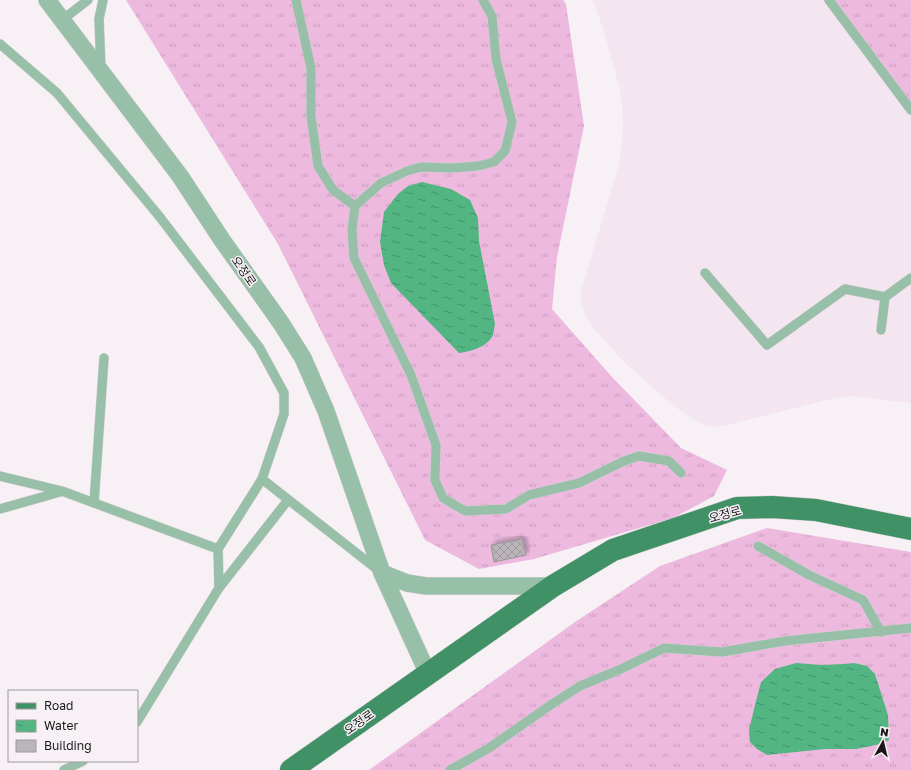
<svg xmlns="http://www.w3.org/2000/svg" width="911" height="770" font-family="'Golos Text','Noto Sans KR',sans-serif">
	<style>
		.built { fill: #f4e6f0 }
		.grass { fill: url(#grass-tufts) }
		.water { fill: url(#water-ripples) }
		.building { fill: url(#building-cross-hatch); stroke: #9a9498; filter: url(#shadow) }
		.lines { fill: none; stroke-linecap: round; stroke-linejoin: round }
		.lane-casing { stroke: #d3ced2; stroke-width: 10 }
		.street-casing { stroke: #d3ced2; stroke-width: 18 }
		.primary-casing { stroke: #d3ced2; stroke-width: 23 }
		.lane { stroke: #98bfa7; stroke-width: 9 }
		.street { stroke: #98bfa7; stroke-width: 17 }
		.primary { stroke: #419167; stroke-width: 22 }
		.labels { text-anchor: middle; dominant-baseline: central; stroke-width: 3; stroke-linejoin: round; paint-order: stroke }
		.street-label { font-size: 12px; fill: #191719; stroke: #f7f1f5 }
	</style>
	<defs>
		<pattern id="grass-tufts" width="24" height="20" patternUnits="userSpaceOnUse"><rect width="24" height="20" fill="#edb9df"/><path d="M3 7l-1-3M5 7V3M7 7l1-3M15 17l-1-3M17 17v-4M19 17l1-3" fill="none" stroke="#cb9ebf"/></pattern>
		<pattern id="water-ripples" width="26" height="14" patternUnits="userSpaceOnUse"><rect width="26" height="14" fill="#53b582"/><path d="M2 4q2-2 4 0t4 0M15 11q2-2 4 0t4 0" fill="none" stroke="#44926a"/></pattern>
		<pattern id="building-cross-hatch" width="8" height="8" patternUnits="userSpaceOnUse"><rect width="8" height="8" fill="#bbb5b9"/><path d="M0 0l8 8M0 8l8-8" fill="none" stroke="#a09b9e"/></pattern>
		<filter id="shadow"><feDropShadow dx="3.5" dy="-3.5" stdDeviation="2" flood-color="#0004"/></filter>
	</defs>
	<rect width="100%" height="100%" fill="#f7f1f5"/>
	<!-- built -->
	<path class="built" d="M593 0H911V403L854 396 835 398 727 425 714 427 707 426 696 421 681 411 669 402 623 361 597 332 587 319 582 304 581 291 618 167 621 153 623 123 622 106 620 90 604 31Z"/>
	<!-- grass -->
	<g class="grass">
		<path d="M126 0H563L566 4 584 126 557 257 552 309 612 377 681 448 727 470 714 496 673 518 534 559 479 569 425 540 278 244Z"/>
		<path d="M833 0H911V103Z"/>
		<path d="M767 528 911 552V770H369L575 622 660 566Z"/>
	</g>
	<!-- water -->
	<g class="water">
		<path d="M422 182 451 189 470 200 478 218 479 241 495 324C494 328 494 334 492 337 485 348 471 351 459 353L391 283 384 265 380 242 384 212 398 194 408 186Z"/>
		<path d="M796 663 821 665 844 664 854 663 867 666 875 674 888 715 889 740 880 744 856 749H825L767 755 757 749 750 742 749 730 755 705 761 682 775 669Z"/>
	</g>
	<!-- building -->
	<path class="building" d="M522 539 526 555 494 562 491 545Z"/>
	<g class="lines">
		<defs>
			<g id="lane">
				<path d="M296 0 311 68V116L318 166 333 190 355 206"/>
				<path d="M483 0 492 16 496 59 512 122 505 151 494 162 478 166 451 168 421 167 407 171 381 183 355 206 352 230 354 258 411 375 436 445 435 480 443 498 465 511 506 509 529 495 579 483 624 461 639 456 669 461 681 473"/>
				<path d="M829 0 911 110"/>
				<path d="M62 20 88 0"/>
				<path d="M0 44 57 93 159 216 259 347 284 393V414L262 479 218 549 219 588 137 722"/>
				<path d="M101 69 99 19 103 0"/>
				<path d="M705 273 767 345 845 289 885 297"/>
				<path d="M881 330 885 297 911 278"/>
				<path d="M0 476 62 491 218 549"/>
				<path d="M262 479 378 570"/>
				<path d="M94 503 104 358"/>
				<path d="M0 509 60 492"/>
				<path d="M758 546 809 575 863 600 881 632"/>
				<path d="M219 588 288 500"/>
				<path d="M64 770 83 761"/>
				<path d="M450 770 489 748 552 704 580 686 621 669 664 648 722 652 785 641 911 628"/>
			</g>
			<g id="street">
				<path d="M47 0 180 176 222 240 281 323 303 358 326 411 382 573 428 674"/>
				<path d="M382 573 407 583 426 586H553"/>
			</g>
			<path id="primary" d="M291 770 553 586 613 550 737 508 772 507 816 510 911 529"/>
		</defs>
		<!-- lane casing -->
		<use href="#lane" class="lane-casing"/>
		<!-- street casing -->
		<use href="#street" class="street-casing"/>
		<!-- primary casing -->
		<use href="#primary" class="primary-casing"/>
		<!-- lane -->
		<use href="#lane" class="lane"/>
		<!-- street -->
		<use href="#street" class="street"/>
		<!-- primary -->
		<use href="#primary" class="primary"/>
	</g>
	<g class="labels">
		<!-- street labels -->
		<g class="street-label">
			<text transform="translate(244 271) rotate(55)">오정로</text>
			<text transform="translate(725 514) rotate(-15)">오정로</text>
			<text transform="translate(359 722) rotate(-35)">오정로</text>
		</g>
	</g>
	<!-- legend -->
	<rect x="8" y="690" width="130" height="72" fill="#f7f1f5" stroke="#9e9a9d"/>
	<rect x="16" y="703" width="20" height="6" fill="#419167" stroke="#9e9a9d"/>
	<text x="44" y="710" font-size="12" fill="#191719">Road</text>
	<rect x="16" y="720" width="20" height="12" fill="url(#water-ripples)" stroke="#9e9a9d"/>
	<text x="44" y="730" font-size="12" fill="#191719">Water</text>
	<rect x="16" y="740" width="20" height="12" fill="#bbb5b9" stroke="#9e9a9d"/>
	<text x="44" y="750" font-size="12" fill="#191719">Building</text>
	<!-- north arrow -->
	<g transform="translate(883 742) rotate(8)" stroke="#f7f1f5" stroke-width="3" paint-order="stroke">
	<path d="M0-3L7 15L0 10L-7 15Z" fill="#191719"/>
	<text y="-6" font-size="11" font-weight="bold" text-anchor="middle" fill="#191719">N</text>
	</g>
</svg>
